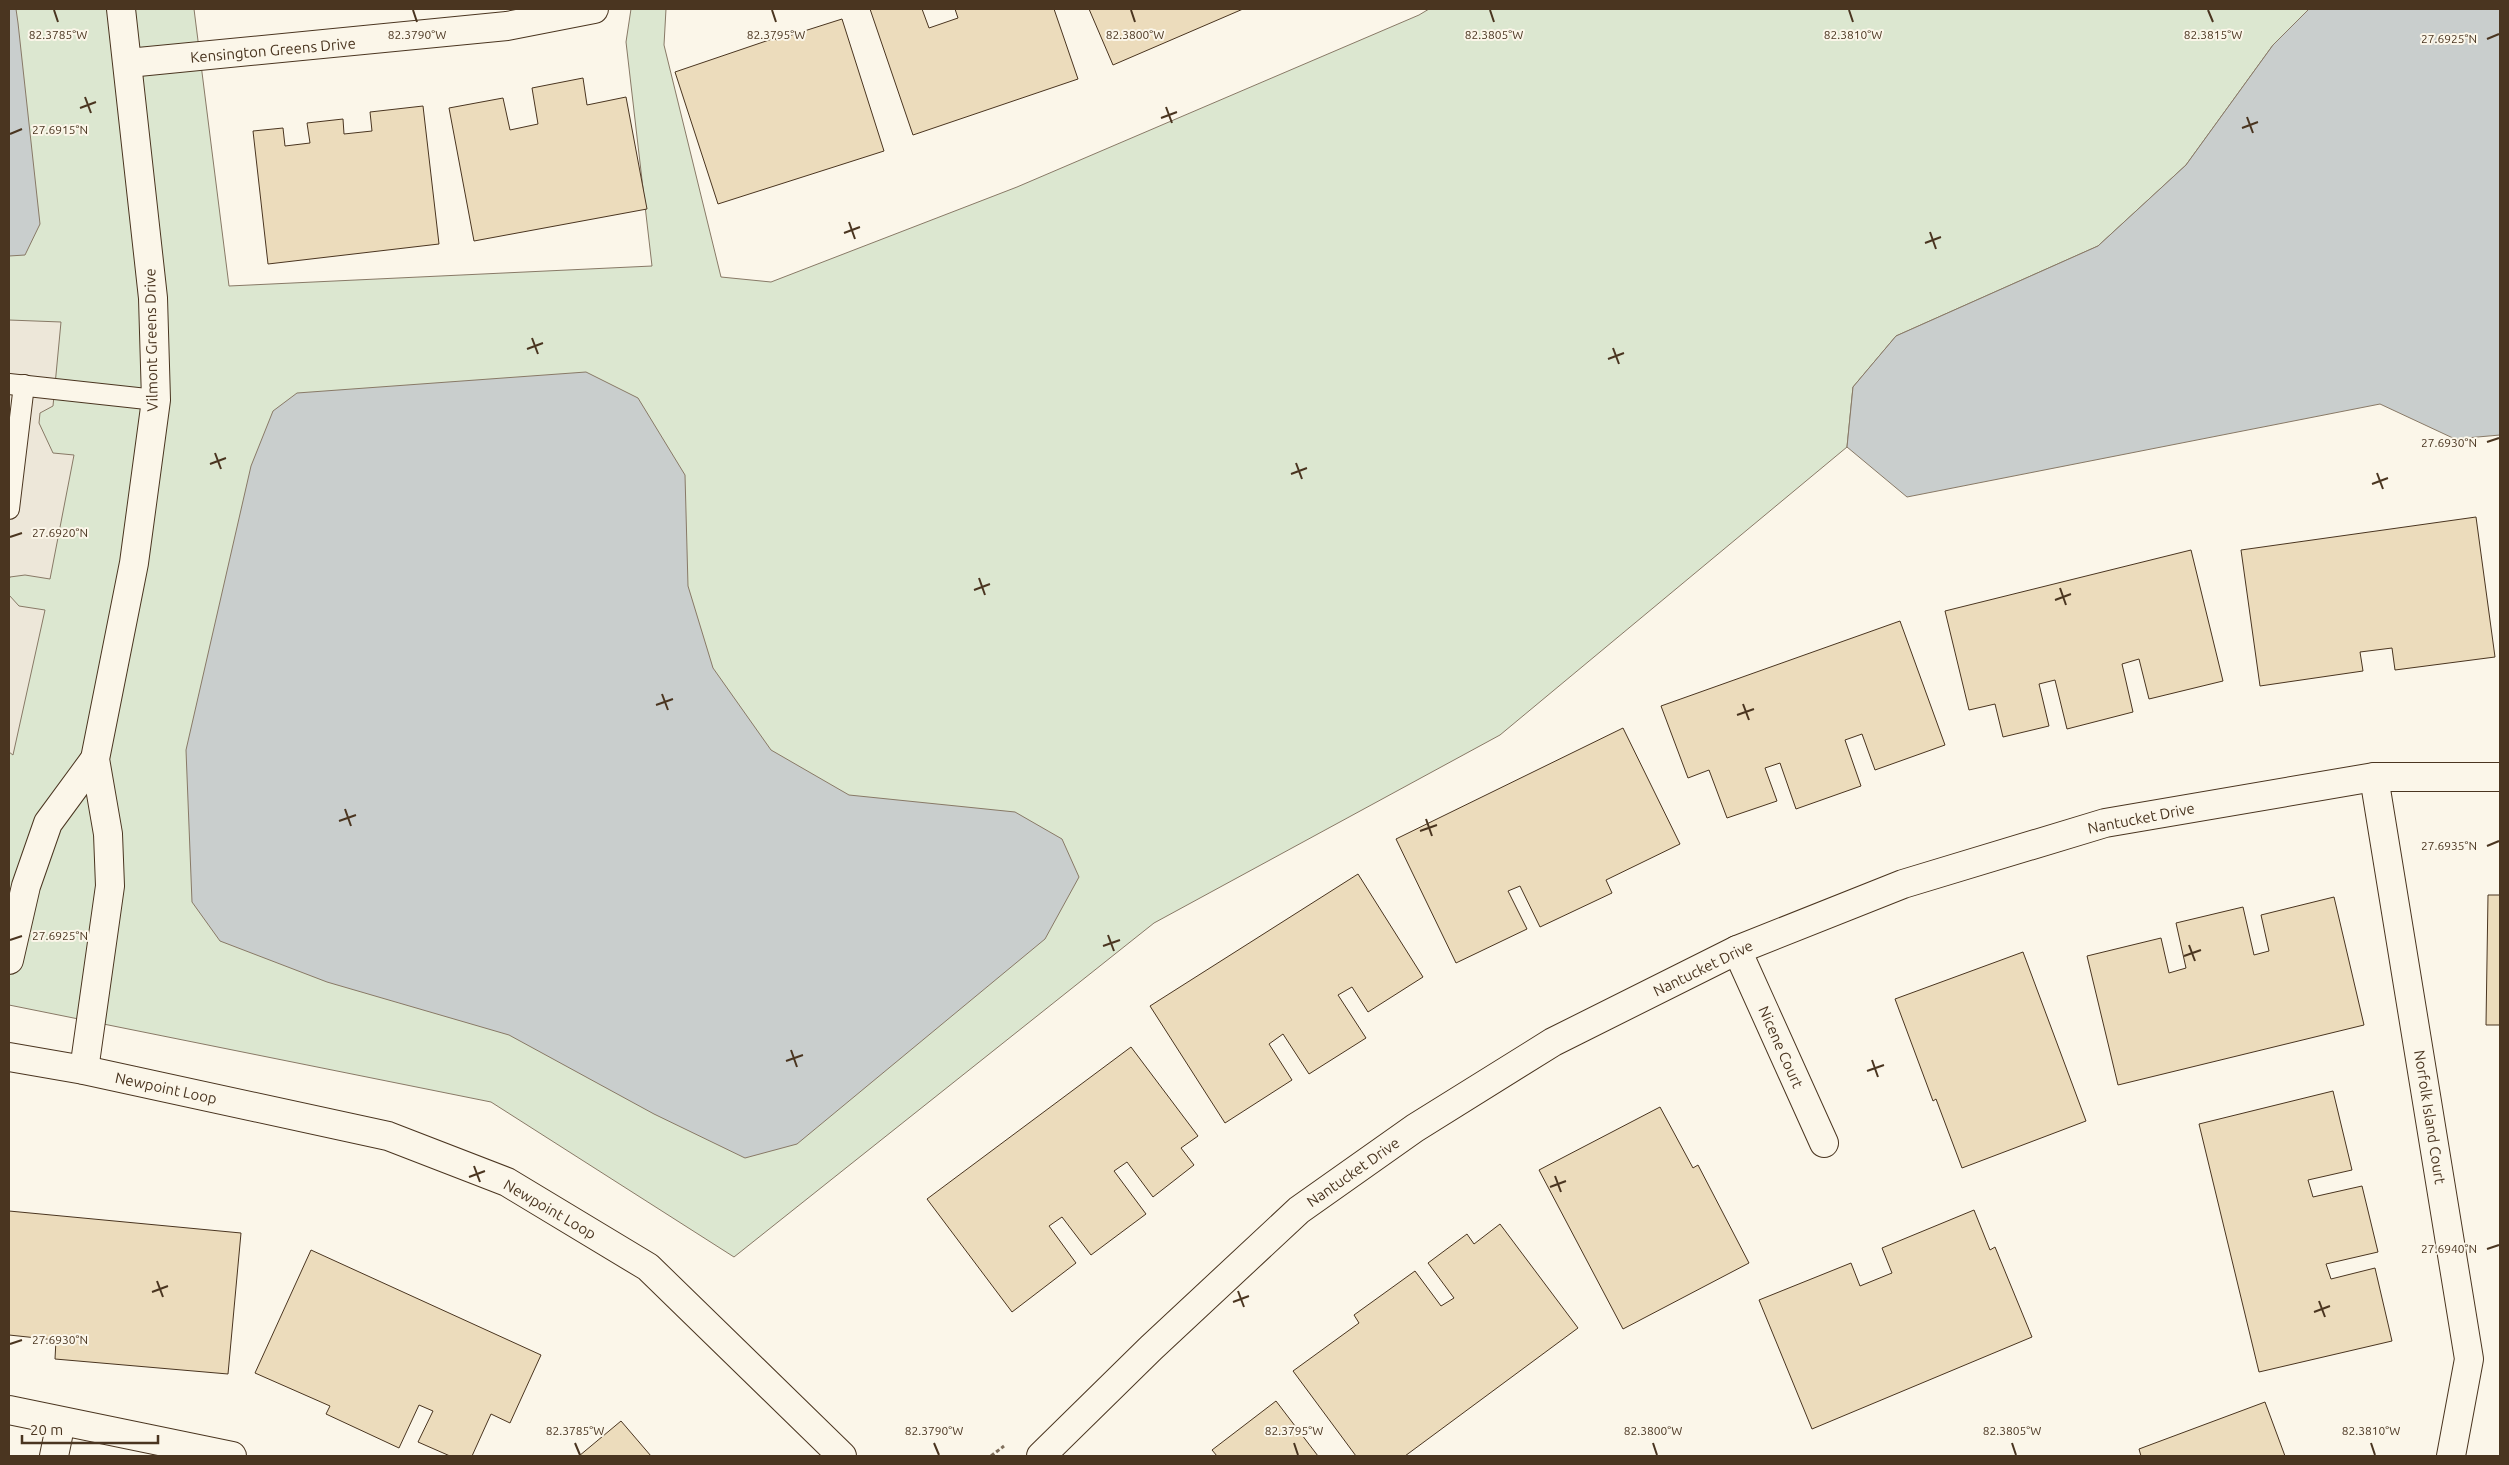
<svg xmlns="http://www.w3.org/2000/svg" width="2509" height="1465" font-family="Ubuntu,sans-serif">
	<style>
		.green { fill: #dce7d0; stroke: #887966 }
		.parking { fill: #ede7d9; stroke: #887966 }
		.water { fill: #c9cecd; stroke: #887966 }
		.building { fill: #ecdcbc; stroke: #4a3520 }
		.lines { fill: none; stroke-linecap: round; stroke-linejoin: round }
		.lane-casing { stroke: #4a3520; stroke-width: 22 }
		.street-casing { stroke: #4a3520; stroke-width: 30 }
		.path { stroke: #7f6f5c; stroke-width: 3; stroke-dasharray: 4 2.5; stroke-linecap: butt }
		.lane { stroke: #fbf6e9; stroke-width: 20 }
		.street { stroke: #fbf6e9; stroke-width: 28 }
		.ticks { fill: none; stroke: #4a3520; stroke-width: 2 }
		.labels { text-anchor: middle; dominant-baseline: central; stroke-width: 4; stroke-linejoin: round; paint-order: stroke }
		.street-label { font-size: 15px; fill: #4a3520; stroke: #fbf6e9 }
		.ticks-label { font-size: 12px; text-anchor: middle; fill: #4a3520; stroke: #fbf6e9; stroke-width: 4; stroke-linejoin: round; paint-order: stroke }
	</style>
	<rect width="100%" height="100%" fill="#fbf6e9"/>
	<!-- green -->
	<path class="green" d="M9 9H194L229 286 652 266 626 42 631 9H666L664 45 721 277 771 282 1017 187 1419 15 1429 9H2309L2273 45 2186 165 2098 246 1896 336 1853 387 1847 447 1500 735 1154 923 734 1257 491 1102 9 1005Z"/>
	<!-- parking -->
	<g class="parking">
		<path d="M9 320 61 322 53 406 40 413 39 423 53 453 74 455 50 579 25 575 10 577 9 580Z"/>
		<path d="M9 595 19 606 45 610 13 755 9 752Z"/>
	</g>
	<!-- water -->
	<g class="water">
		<path d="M9 9H16L18 23 40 224 25 255 9 256Z"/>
		<path d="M2309 9H2500V435L2455 439 2380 404 1907 497 1847 447 1853 387 1896 336 2098 246 2186 165 2273 45Z"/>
		<path d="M586 372 638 398 685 475 688 586 713 668 771 750 849 795 1015 812 1062 839 1079 877 1045 939 797 1144 745 1158 654 1114 509 1035 327 982 220 941 192 902 186 750 251 466 273 411 297 393Z"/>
	</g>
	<!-- building -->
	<g class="building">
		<path d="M870 9H922L929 28 958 18 955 9H1054L1078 79 913 135Z"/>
		<path d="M1089 9H1243L1113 65Z"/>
		<path d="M842 19 884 151 718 204 675 72 775 38 776 40Z"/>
		<path d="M583 78 587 105 626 97 647 209 474 241 449 108 503 98 510 130 538 124 532 88Z"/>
		<path d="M423 106 439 244 268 264 253 131 283 128 285 146 310 143 307 123 343 119 344 134 372 131 370 112Z"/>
		<path d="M2476 517 2495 657 2395 670 2392 648 2360 652 2363 671 2260 686 2241 550Z"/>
		<path d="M2191 550 2223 681 2149 699 2139 659 2122 664 2133 712 2067 729 2055 680 2039 684 2049 726 2003 737 1995 704 1969 710 1945 611Z"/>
		<path d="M1900 621 1945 745 1875 770 1862 734 1845 740 1861 786 1796 809 1780 763 1765 768 1777 801 1727 818 1709 770 1688 778 1661 706Z"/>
		<path d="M1623 728 1680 844 1606 880 1612 893 1540 927 1520 886 1508 891 1527 929 1456 963 1396 839Z"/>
		<path d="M1358 874 1423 977 1368 1012 1352 987 1338 995 1366 1038 1309 1074 1283 1034 1269 1044 1292 1080 1225 1123 1150 1006Z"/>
		<path d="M2488 895H2500V1025H2486Z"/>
		<path d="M2334 897 2364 1025 2118 1085 2087 956 2161 938 2169 973 2186 968 2176 923 2243 907 2254 955 2269 951 2261 915Z"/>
		<path d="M2023 952 2086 1121 1962 1168 1936 1099 1933 1101 1895 999Z"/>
		<path d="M1131 1047 1198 1136 1181 1148 1194 1165 1153 1197 1127 1162 1114 1171 1146 1214 1091 1255 1062 1217 1049 1226 1076 1263 1012 1312 927 1199Z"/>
		<path d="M2333 1091 2352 1170 2308 1180 2313 1197 2362 1186 2378 1252 2326 1264 2331 1279 2375 1268 2392 1341 2259 1372 2199 1124Z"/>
		<path d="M1660 1107 1693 1168 1698 1165 1749 1263 1623 1329 1539 1170Z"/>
		<path d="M1974 1210 1990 1250 1995 1247 2032 1337 1812 1429 1759 1300 1851 1263 1860 1286 1892 1273 1882 1248Z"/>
		<path d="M9 1211 241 1233 228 1374 55 1359 56 1340 9 1335Z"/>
		<path d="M1500 1224 1578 1328 1405 1456H1356L1293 1371 1359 1323 1354 1315 1415 1271 1441 1306 1454 1298 1428 1263 1467 1234 1474 1244Z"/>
		<path d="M311 1250 541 1355 510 1423 491 1414 472 1456H450L418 1442 433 1411 419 1405 399 1448 326 1414 330 1406 255 1373Z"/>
		<path d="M1276 1401 1318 1456H1217L1212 1450Z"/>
		<path d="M2265 1402 2285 1456H2141L2139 1449Z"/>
		<path d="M621 1421 651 1456H579Z"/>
	</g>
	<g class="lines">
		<defs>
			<g id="lane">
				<path d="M9 384 156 400"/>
				<path d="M9 509 24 385"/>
			</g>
			<g id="street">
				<path d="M128 63 507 26 594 9"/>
				<path d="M2374 777 2469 1359 2451 1456"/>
				<path d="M1737 950 1824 1143"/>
				<path d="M9 960 26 886 48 823 95 759"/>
				<path d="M9 1057 84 1070 388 1136 507 1182 648 1267 842 1456"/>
				<path d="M84 1070 110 886 108 834 95 759 134 563 156 400 153 298 121 9"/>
				<path d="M9 1410 232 1456"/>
				<path d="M54 1456 61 1422"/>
				<path d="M1041 1456 1151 1348 1299 1210 1415 1128 1553 1042 1737 950 1903 884 2105 823 2374 777H2500"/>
			</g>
		</defs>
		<!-- lane casing -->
		<use href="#lane" class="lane-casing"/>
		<!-- street casing -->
		<use href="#street" class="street-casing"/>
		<!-- path -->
		<path class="path" d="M991 1456 1004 1446"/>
		<!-- lane -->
		<use href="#lane" class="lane"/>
		<!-- street -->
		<use href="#street" class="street"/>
	</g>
	<!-- ticks -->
	<path class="ticks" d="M54 10 58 22M413 10 417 22M772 10 776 22M1131 10 1135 22M1490 10 1494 22M1849 10 1853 22M2208 10 2213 22M2487 39 2499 34M85 97 91 113M1166 107 1172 123M80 108 96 102M2247 117 2253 133M1161 118 1177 112M2242 128 2258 122M10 134 22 129M849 222 855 239M1930 232 1936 249M844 233 860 227M1925 243 1941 237M532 338 538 354M1613 348 1619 364M527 349 543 343M1608 359 1624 353M2487 442 2499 438M215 453 221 469M1296 463 1302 479M210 464 226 458M2377 473 2383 489M1291 474 1307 468M2372 484 2388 478M10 537 22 533M979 578 985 595M2060 588 2066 605M974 590 990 584M2055 600 2071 594M662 694 668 710M1743 704 1749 720M656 705 673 699M1737 715 1754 709M345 809 351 826M1426 819 1432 836M339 821 356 815M1420 831 1437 825M2487 846 2499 841M1108 935 1114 951M10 940 22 936M2189 945 2195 961M1103 946 1120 940M2184 956 2201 950M791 1050 797 1067M1872 1060 1878 1077M786 1061 803 1055M1867 1071 1884 1065M474 1166 480 1182M1555 1176 1561 1192M469 1177 485 1171M1550 1187 1566 1181M2487 1249 2499 1245M157 1281 163 1297M1238 1291 1244 1307M152 1292 168 1286M2319 1301 2325 1317M1233 1302 1249 1296M2314 1312 2330 1306M10 1344 22 1340M575 1443 580 1455M934 1443 939 1455M1294 1443 1298 1455M1653 1443 1657 1455M2012 1443 2016 1455M2371 1443 2375 1455"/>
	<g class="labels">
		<!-- street labels -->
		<g class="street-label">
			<text transform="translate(273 50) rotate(-5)">Kensington Greens Drive</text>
			<text transform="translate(151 340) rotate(-91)">Vilmont Greens Drive</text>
			<text transform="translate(2141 818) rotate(-11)">Nantucket Drive</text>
			<text transform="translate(1703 968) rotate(-26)">Nantucket Drive</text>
			<text transform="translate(1781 1047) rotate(66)">Nicene Court</text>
			<text transform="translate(166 1088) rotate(12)">Newpoint Loop</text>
			<text transform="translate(2430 1117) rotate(81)">Norfolk Island Court</text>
			<text transform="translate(1353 1172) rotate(-35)">Nantucket Drive</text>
			<text transform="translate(550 1209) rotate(30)">Newpoint Loop</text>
		</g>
	</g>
	<g class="ticks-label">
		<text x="58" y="39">82.3785°W</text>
		<text x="417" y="39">82.3790°W</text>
		<text x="1135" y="39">82.3800°W</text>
		<text x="1494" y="39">82.3805°W</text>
		<text x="2213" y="39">82.3815°W</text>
		<text x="776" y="39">82.3795°W</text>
		<text x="1853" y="39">82.3810°W</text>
		<text x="2449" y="43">27.6925°N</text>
		<text x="60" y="134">27.6915°N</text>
		<text x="2449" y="447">27.6930°N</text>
		<text x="60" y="537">27.6920°N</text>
		<text x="2449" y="850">27.6935°N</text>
		<text x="60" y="940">27.6925°N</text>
		<text x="2449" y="1253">27.6940°N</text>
		<text x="60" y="1344">27.6930°N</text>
		<text x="575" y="1435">82.3785°W</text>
		<text x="934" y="1435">82.3790°W</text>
		<text x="1294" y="1435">82.3795°W</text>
		<text x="1653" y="1435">82.3800°W</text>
		<text x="2012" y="1435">82.3805°W</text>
		<text x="2371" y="1435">82.3810°W</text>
	</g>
	<!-- border -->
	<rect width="2509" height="1465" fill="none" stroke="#4a3520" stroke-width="20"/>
	<!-- scale -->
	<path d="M22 1435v8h136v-8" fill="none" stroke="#4a3520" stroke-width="2.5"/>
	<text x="30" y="1435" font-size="15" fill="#4a3520" stroke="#fbf6e9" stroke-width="4" paint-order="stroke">20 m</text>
</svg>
